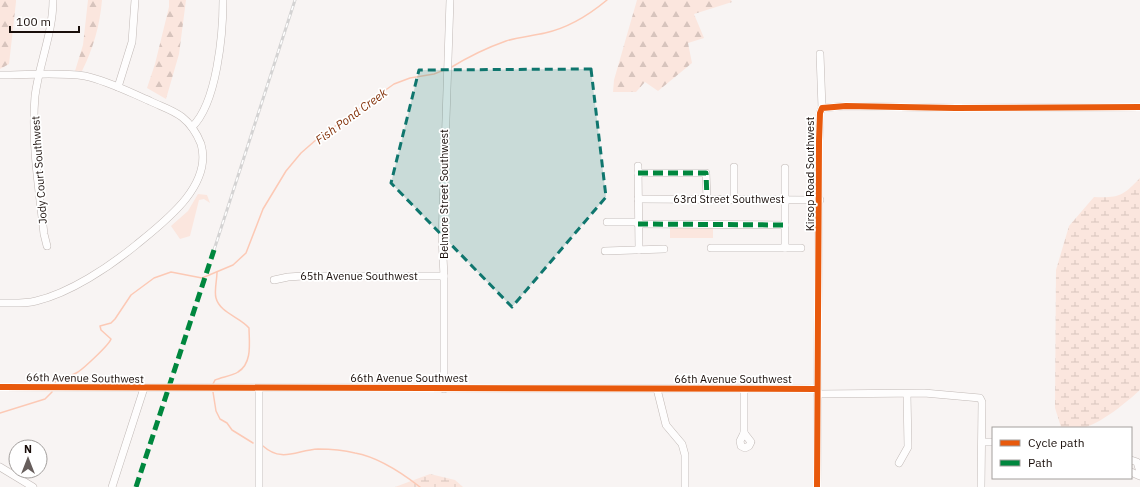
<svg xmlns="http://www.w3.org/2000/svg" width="1140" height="487" font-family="'IBM Plex Sans',sans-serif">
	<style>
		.forest { fill: url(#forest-firs) }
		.wetland { fill: url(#wetland-marsh) }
		.green { fill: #fbe6de }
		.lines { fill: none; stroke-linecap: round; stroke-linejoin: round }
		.stream { stroke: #fcc9b5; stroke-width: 1.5 }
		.minor-casing { stroke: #c1b9b6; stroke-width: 8 }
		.minor { stroke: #fefdfd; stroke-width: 7 }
		.rail-casing { stroke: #d4d3d3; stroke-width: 3 }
		.rail { stroke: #fff; stroke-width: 1.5; stroke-dasharray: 4.5; stroke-linecap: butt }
		.quiet { stroke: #00873e; stroke-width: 5; stroke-dasharray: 10 5; stroke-linecap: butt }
		.cycleway-casing { stroke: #fff; stroke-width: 8 }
		.cycleway { stroke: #e8590c; stroke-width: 6 }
		.marked { fill: #0f766e; fill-opacity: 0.2; stroke: #0f766e; stroke-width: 3; stroke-dasharray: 8 5; stroke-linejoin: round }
		.labels { text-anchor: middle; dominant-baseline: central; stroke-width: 3.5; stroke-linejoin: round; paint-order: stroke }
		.street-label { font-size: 11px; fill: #190e0a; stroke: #fff }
		.water-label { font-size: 12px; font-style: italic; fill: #84330b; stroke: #fff }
	</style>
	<defs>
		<pattern id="forest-firs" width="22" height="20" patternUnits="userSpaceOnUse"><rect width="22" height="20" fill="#fbe6de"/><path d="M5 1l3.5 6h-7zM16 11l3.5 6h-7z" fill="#d7c4bd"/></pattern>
		<pattern id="wetland-marsh" width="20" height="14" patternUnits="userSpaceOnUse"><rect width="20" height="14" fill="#fbe6de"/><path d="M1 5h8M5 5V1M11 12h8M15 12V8" fill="none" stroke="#d7c4bd"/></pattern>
	</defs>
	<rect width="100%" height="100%" fill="#f8f4f3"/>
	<!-- forest -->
	<g class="forest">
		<path d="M0 0H16V2L9 64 0 69Z"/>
		<path d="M88 0H102C100 25 93 49 82 71H75L83 45Z"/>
		<path d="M169 0H186L179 54 166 99 147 88 155 64 169 7Z"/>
		<path d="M637 0H731L732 2 694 14 704 38 688 43 692 63 658 91 645 82 636 92H613L614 80Z"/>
	</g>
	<!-- wetland -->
	<g class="wetland">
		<path d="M1140 178V390C1123 405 1085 439 1061 427L1055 408 1056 270 1069 226 1094 197C1119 198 1123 196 1140 178Z"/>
		<path d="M430 474 455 480 463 487H395Z"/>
	</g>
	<!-- green -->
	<g class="green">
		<path d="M198 194 207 195 210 203 204 199 199 200 190 236 180 239 171 226 188 211Z"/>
		<rect x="670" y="228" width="43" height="10"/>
	</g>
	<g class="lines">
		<!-- stream -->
		<g class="stream">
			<path d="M450 68C468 57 486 48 506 41 518 37 532 36 545 33 568 28 589 15 607 0"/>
			<path d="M55 382C63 379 71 376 78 372 84 368 109 345 111 339L101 330 100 326 111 323 115 319 131 295 154 278 171 272 202 278 233 265 246 253 263 209 286 171 301 153 317 139 394 84 410 78 434 74 444 70"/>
			<path d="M213 384 215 380C222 377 232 376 238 372 253 363 249 341 249 328 240 317 220 313 216 298 214 291 217 280 217 272"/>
			<path d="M213 392 216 411 220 419 227 423 232 430 253 443"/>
			<path d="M0 413 45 399 52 392"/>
			<path d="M263 446C282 463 297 450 318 449 331 449 343 450 355 453 378 457 402 473 420 487"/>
		</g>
		<defs>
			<g id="minor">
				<path d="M820 54 822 108"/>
				<path d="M0 75C28 75 58 72 85 76 108 81 129 92 150 101 160 106 173 110 182 117 191 124 197 134 201 144 213 186 164 222 136 245 109 267 70 293 36 301 24 304 12 303 0 303"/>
				<path d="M118 87 132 42 135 0"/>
				<path d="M192 127C217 103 223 34 223 0"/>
				<path d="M638 166 639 250"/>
				<path d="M734 167V199"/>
				<path d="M638 173H706L707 199"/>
				<path d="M638 199 820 200"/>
				<path d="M607 222H638"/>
				<path d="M638 224 785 225"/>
				<path d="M47 246 44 234C39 189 31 142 35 96 39 64 53 33 53 0"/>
				<path d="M711 248H801"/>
				<path d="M785 248V168"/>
				<path d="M605 251 664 249"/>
				<path d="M274 280 288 277 303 276H444"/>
				<path d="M0 387 817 389"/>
				<path d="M444 389V276L442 238 450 0"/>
				<path d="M657 389 666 425 682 444 685 455V487"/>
				<path d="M744 389V433"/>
				<path d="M817 394 924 393 980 398 982 402 981 487"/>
				<path d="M744 433 751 442 749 446 745 448 741 446 740 441Z"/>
				<path d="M982 442H993"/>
				<path d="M1131 460 1137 462 1140 472"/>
				<path d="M899 463 908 447 907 394"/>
				<path d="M0 467 33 487"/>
				<path d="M1131 472 1140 476"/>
				<path d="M112 487 144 388"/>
				<path d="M259 487V388"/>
				<path d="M817 487 819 141 820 113 822 108 846 106 955 108 1140 107"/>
			</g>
		</defs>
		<!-- minor casing -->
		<use href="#minor" class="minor-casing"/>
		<!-- minor -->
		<use href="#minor" class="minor"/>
		<defs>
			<path id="rail" d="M214 250 295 0"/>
		</defs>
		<!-- rail casing -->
		<use href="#rail" class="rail-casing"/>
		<!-- rail -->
		<use href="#rail" class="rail"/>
		<!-- quiet -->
		<g class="quiet">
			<path d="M638 173H706L707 199"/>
			<path d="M638 224 785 225"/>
			<path d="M136 487 214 250"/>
		</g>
		<defs>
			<g id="cycleway">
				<path d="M0 387 817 389"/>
				<path d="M817 487 819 141 820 113 822 108 846 106 955 108 1140 107"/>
			</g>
		</defs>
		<!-- cycleway casing -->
		<use href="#cycleway" class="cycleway-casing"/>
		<!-- cycleway -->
		<use href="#cycleway" class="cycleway"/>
	</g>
	<!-- marked area -->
	<path class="marked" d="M591 69 606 197 512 307 391 183 419 70Z"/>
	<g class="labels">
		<!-- street labels -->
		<g class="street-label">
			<text transform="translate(39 170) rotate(-94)">Jody Court Southwest</text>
			<text transform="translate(810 174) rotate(-90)">Kirsop Road Southwest</text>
			<text transform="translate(444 194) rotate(-90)">Belmore Street Southwest</text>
			<text x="729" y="199">63rd Street Southwest</text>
			<text x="359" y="276">65th Avenue Southwest</text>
			<text transform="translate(85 378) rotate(1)">66th Avenue Southwest</text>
			<text x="409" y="378">66th Avenue Southwest</text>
			<text x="733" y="379">66th Avenue Southwest</text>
		</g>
		<!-- water labels -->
		<g class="water-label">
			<text transform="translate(351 116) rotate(-36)">Fish Pond Creek</text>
		</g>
	</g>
	<!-- legend -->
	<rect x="992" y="427" width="140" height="52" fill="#ffffff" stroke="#a39f9d"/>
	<rect x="1000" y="440" width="20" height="6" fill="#e8590c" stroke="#a39f9d"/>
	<text x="1028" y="447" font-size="12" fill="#190e0a">Cycle path</text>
	<rect x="1000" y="460" width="20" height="6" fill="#00873e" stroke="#a39f9d"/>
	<text x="1028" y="467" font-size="12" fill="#190e0a">Path</text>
	<!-- north arrow -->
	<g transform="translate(28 459)"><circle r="19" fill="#ffffff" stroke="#a39f9d"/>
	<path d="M0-3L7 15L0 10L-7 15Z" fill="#675e5c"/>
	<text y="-6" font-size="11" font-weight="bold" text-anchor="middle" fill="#190e0a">N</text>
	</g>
	<!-- scale -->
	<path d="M10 26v6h69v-6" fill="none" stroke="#190e0a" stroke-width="2"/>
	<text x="16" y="26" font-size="12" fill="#190e0a" stroke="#ffffff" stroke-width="3" paint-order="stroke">100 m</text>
</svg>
